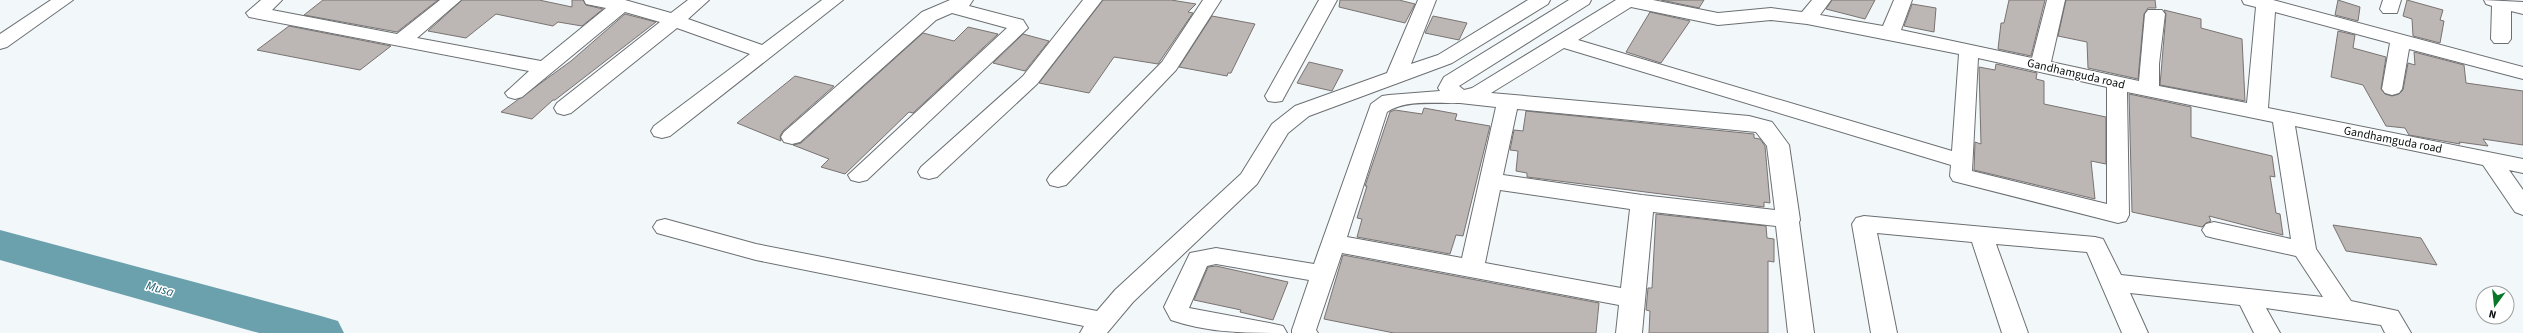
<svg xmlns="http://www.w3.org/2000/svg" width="2523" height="333" font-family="'Source Sans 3',sans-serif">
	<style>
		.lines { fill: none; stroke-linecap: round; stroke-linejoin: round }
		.river { fill: #6ba0ad; fill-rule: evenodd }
		.building { fill: #bcb6b4; stroke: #797472 }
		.minor-casing { stroke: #6b6f72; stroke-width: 2 }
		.minor { fill: #fff; fill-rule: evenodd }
		.labels { text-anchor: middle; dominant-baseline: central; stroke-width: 3; stroke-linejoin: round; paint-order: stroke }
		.street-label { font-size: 12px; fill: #0a0c0d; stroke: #fff }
		.water-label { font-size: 13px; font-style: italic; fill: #18606f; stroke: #fff }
	</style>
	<rect width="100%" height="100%" fill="#f2f7fa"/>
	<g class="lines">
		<!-- river -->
		<path class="river" d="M0 230 321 316 338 321 344 333H259L0 260Z"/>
	</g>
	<!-- building -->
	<g class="building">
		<path d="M323 0H438L397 32 304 15Z"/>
		<path d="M462 0H539L572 7V0H583L586 5 603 9 582 26 558 22 553 26 496 14 466 38 428 31Z"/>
		<path d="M1103 0H1171L1196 4 1188 12 1193 13 1158 64 1114 57 1089 93 1039 83Z"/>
		<path d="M1340 0H1399L1415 4 1405 23 1339 7Z"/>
		<path d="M1661 0H1704L1699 8Z"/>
		<path d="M1832 0H1875L1865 19 1826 9Z"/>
		<path d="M2009 0H2045L2031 56 1998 49 2001 23H2004Z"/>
		<path d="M2066 0H2155L2156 8H2148L2144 14 2138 79 2088 68 2087 42 2058 36Z"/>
		<path d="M2338 0 2360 7 2358 21 2335 15Z"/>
		<path d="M2407 0 2443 10 2440 20 2444 21 2440 43 2413 36 2412 19 2403 16Z"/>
		<path d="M1912 4 1936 8 1934 32 1904 26Z"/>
		<path d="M2164 10 2201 19V28L2242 39 2245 101 2160 85 2166 14Z"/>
		<path d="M1650 12 1690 21 1661 63 1626 52Z"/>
		<path d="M625 14 656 22 555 100H553L532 119 501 112 571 61Z"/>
		<path d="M1212 16 1255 24 1231 73H1228L1227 76 1179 67Z"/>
		<path d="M1433 16 1467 23 1459 40 1425 33Z"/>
		<path d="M289 26 391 46 360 70 257 50Z"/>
		<path d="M968 27 998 34 913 113 909 112 845 174 821 167 829 159 793 145 801 143 923 33 954 41Z"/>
		<path d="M2338 31 2355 35 2353 48 2386 57 2381 89 2385 94 2392 96 2399 94 2403 90 2408 63 2415 65 2414 52 2464 65 2466 83 2523 91V145L2483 139 2488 146 2459 142 2460 144 2409 135 2405 128 2386 126 2363 85 2331 77Z"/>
		<path d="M1023 34 1049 41 1025 71 993 63Z"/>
		<path d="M1309 62 1343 70 1332 91 1297 83Z"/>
		<path d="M1996 64 2037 73 2036 79 2044 81V104L2106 117V164L2091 161 2095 199 1974 170 1975 142 1981 144 1979 67 1995 70Z"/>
		<path d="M795 76 834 86 783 131 780 136 781 141 737 123Z"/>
		<path d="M2129 94 2191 107V137L2272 156 2275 177 2270 176 2276 213 2280 214 2283 235 2209 216 2211 221 2206 223 2202 227 2132 212Z"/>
		<path d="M1424 108 1457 114 1455 120 1490 126 1463 236 1456 235 1450 254 1357 237 1362 219 1357 218 1367 186H1365L1390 112 1395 110 1422 114Z"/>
		<path d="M1526 111 1754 134V138L1760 139 1765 146 1770 203 1764 202V207L1527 177V173L1516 171 1518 151 1510 150 1514 130 1523 131Z"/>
		<path d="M1656 214 1766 226 1767 238 1774 239V262L1768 261V333H1649L1650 311 1646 310 1648 288H1652Z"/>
		<path d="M2333 225 2421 238 2437 265 2346 251Z"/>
		<path d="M1343 255 1599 303 1596 333H1394L1324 319Z"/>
		<path d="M1216 266 1288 282 1273 320 1240 312 1241 310 1194 300 1208 267Z"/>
	</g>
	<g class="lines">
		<defs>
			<g id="minor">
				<path d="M51 0H73L7 47 0 49V34Z"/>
				<path d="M261 0H282L272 10 397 34 440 0H461L417 38 541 61 606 8 586 4 584 0H625L671 13 688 0H709L688 19 762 45 822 0H843L670 136 662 138 654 136 651 131 654 126 750 54 677 28 571 113 564 115 557 113 554 108 557 103 660 22 625 12 522 97 515 99 508 97 505 93 529 71 249 17 246 13Z"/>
				<path d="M950 0H973L969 6 1023 20 1028 28 867 180 859 182 851 180 848 175 1007 28 952 13 936 20 800 142 792 144 784 142 781 137 784 132 922 12Z"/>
				<path d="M1083 0H1102L1037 84 937 177 929 179 921 177 918 172 921 167 1023 76Z"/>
				<path d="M1203 0H1221L1176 70 1066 185 1058 187 1050 185 1047 180 1050 175 1162 62Z"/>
				<path d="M1319 0H1337L1282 101 1275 102 1268 101 1265 96Z"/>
				<path d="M1418 0H1436L1411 64 1438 55 1528 0H1550L1548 4 1452 63 1309 116 1288 133 1257 184 1133 302 1107 333H1080L1084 326 756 260 657 233 653 227 657 221 665 219 756 244 1097 311 1115 290 1241 174 1272 124 1295 106 1387 73Z"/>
				<path d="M1569 0H1591L1589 4 1459 86 1464 90 1472 88 1616 0H1653L1718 13 1771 8 1802 12 1812 0H1831L1820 15 1883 26 1894 0H1912L1901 30 2032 58 2047 0H2065L2051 62 2139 81 2145 14 2148 10H2162L2165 14 2159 64V86L2247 103 2256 7 2244 4 2242 0H2273L2523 67V79L2409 49 2402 89 2399 93 2392 95 2385 93 2382 89 2390 43 2275 12 2268 108 2523 159V173L2509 170 2523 190V215L2515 212 2483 165 2295 126 2316 249 2351 301 2398 311 2411 333H2385L2381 325 2266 308 2280 333H2254L2240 305 2130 293 2148 333H2122L2087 252 1996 244 2028 333H2002L1972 242 1877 233 1897 333H1871L1852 224 1856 218 1864 216 2095 237 2103 239 2121 275 2323 297 2296 256 2214 238 2206 236 2202 230 2206 224 2214 222 2291 239 2273 122 2127 92 2129 215 2126 221 2118 223 1953 181 1950 176 1951 165 1564 48 1491 93 1749 116 1772 122 1789 145 1800 220 1799 222 1814 333H1788L1776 226 1653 212 1642 333H1616L1619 305 1342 253 1316 330 1318 333H1292V330L1309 280 1216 264 1207 266 1189 308 1274 324 1283 326 1287 333C1247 333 1208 333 1171 320L1164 307 1190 253 1216 248 1314 264 1371 104 1382 96 1389 95 1440 91 1438 88 1444 77ZM1631 7 1718 25 1771 20 1807 24 1959 54 1952 151 1578 40ZM1978 58 2107 87V204L1972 171ZM1460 103 1496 107 1462 258 1347 237 1387 112C1406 99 1438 104 1460 103ZM1517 109 1756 132 1767 146 1775 210 1642 195 1503 175ZM1500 190 1630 209 1621 288 1485 263Z"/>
				<path d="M2383 0H2401L2397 13H2383L2380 9Z"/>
				<path d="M2484 0 2523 2V14L2511 11V39L2508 43H2494L2491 39 2492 6 2486 4Z"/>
			</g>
		</defs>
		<!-- minor casing -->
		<use href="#minor" class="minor-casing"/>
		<!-- minor -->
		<use href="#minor" class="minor"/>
	</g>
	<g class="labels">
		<!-- street labels -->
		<g class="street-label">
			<text transform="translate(2076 74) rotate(13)">Gandhamguda road</text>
			<text transform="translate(2393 140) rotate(11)">Gandhamguda road</text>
		</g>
		<!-- water labels -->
		<g class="water-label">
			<text transform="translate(160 289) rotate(15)">Musa</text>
		</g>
	</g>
	<!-- north arrow -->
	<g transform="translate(2495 305) rotate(195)"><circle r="19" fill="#ffffff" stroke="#9d9e9e"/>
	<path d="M0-3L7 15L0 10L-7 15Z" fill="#09772a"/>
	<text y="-6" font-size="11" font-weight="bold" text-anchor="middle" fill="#0a0c0d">N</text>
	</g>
</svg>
